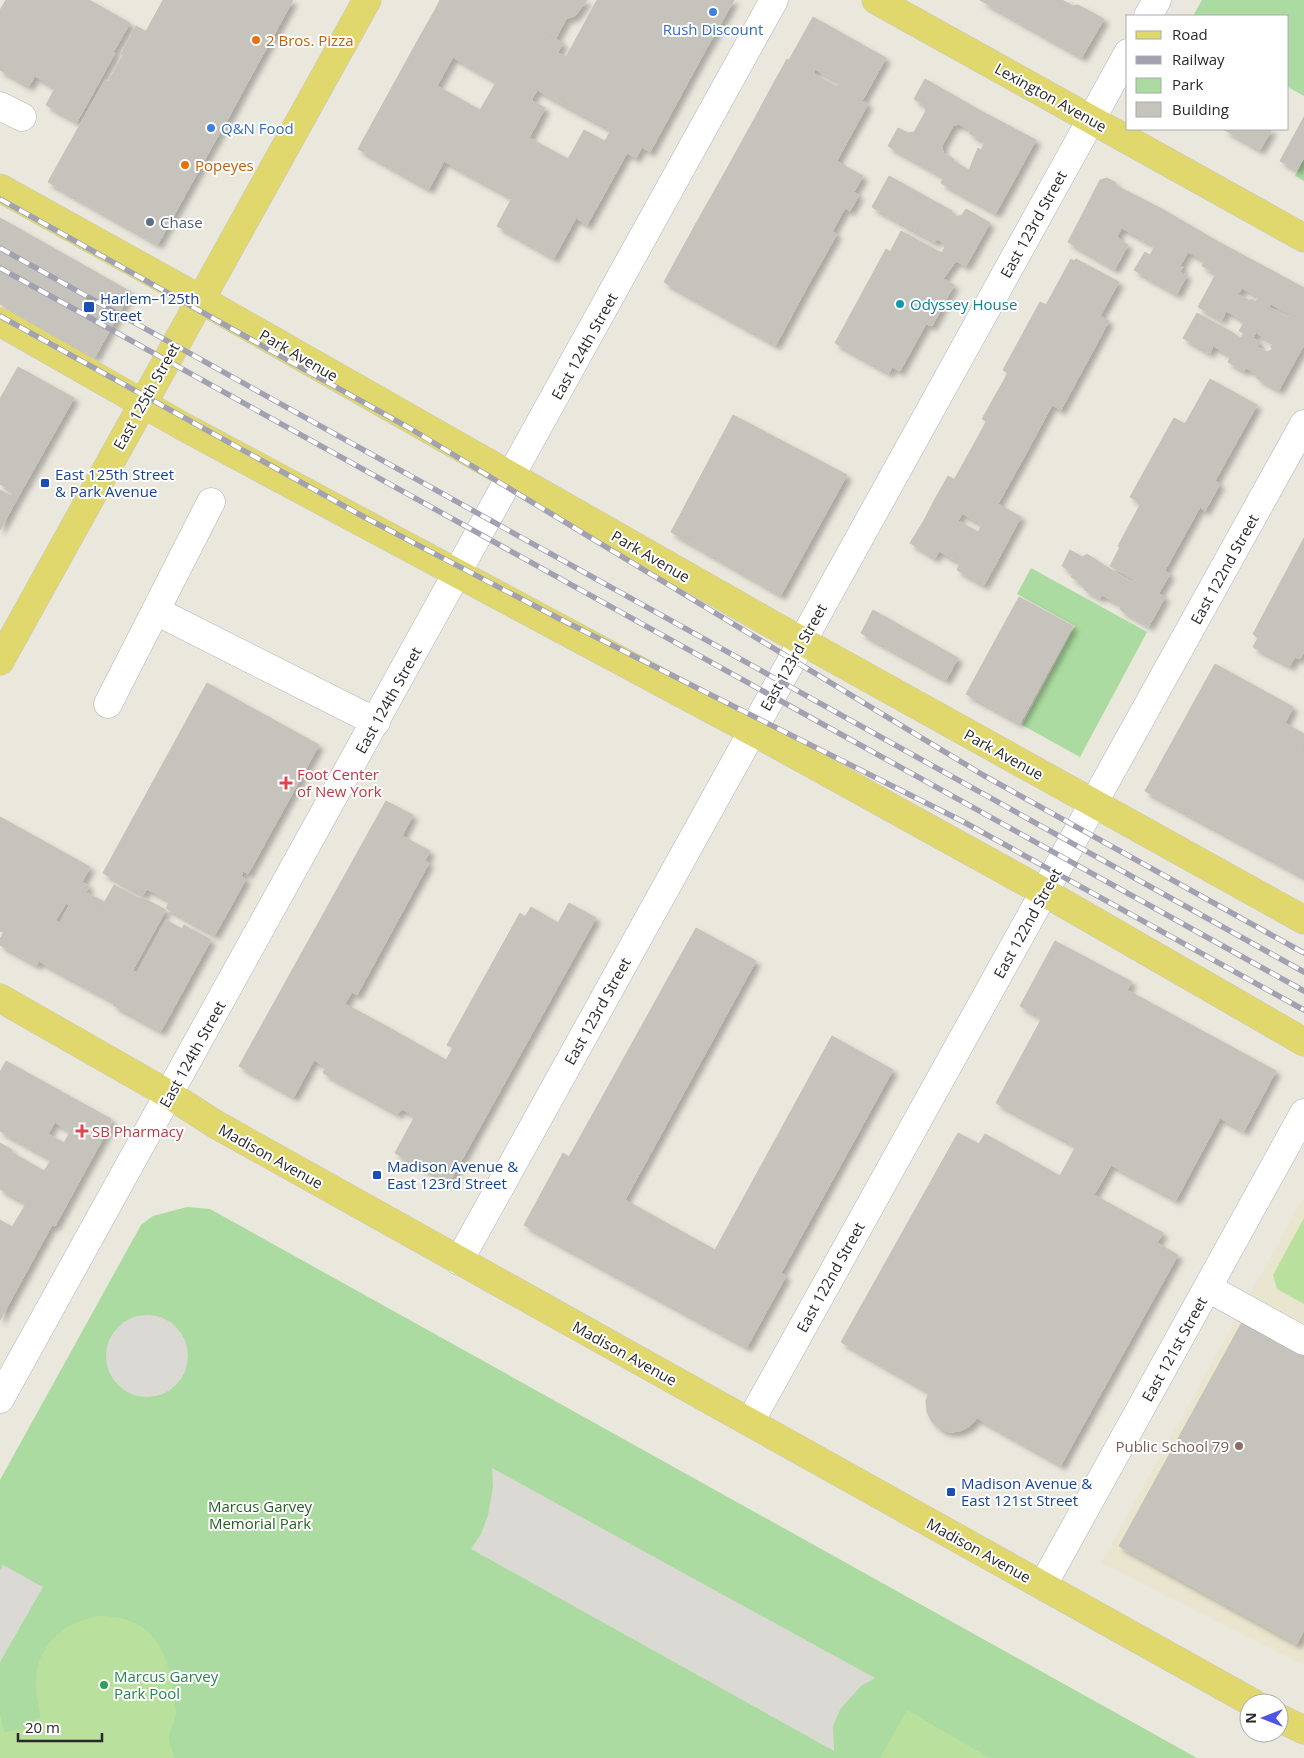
<svg xmlns="http://www.w3.org/2000/svg" width="1304" height="1758" font-family="'Open Sans',sans-serif">
	<style>
		.education { fill: #eae5cf }
		.green { fill: #abdba0 }
		.pitch { fill: #b9e19d }
		.plaza { fill: #dbd9d4 }
		.building { fill: #c6c3bd; stroke: #c5c3b7; fill-rule: evenodd; filter: url(#shadow) }
		.lines { fill: none; stroke-linecap: round; stroke-linejoin: round }
		.minor-casing { stroke: #b1b1bc; stroke-width: 29 }
		.major-casing { stroke: #c8c8c8; stroke-width: 29 }
		.minor { stroke: #fff; stroke-width: 28 }
		.major { stroke: #e0d86c; stroke-width: 28 }
		.rail-casing { stroke: #a1a1b2; stroke-width: 5.5 }
		.rail { stroke: #fff; stroke-width: 4; stroke-dasharray: 11; stroke-linecap: butt }
		.shop-dot { fill: #3f7fe0; stroke: #fff; stroke-width: 2 }
		.food-dot { fill: #e8710a; stroke: #fff; stroke-width: 2 }
		.service-dot { fill: #5c6f8a; stroke: #fff; stroke-width: 2 }
		.culture-dot { fill: #0f9aa8; stroke: #fff; stroke-width: 2 }
		.transit-dot { fill: #1a4fb4; stroke: #fff; stroke-width: 2 }
		.health-dot { fill: #e0444e; stroke: #fff; stroke-width: 2 }
		.education-dot { fill: #8d6e63; stroke: #fff; stroke-width: 2 }
		.leisure-dot { fill: #2e9e5b; stroke: #fff; stroke-width: 2 }
		.labels { text-anchor: middle; dominant-baseline: central; stroke-width: 4; stroke-linejoin: round; paint-order: stroke }
		.shop-label { font-size: 15px; fill: #366cbe; stroke: #fff }
		.food-label { font-size: 15px; fill: #c56008; stroke: #fff; text-anchor: start }
		.street-label { font-size: 15px; fill: #2a2a2a; stroke: #fff }
		.service-label { font-size: 15px; fill: #4e5e75; stroke: #fff; text-anchor: start }
		.transit-label { font-size: 15px; fill: #164399; stroke: #fff; text-anchor: start }
		.culture-label { font-size: 15px; fill: #0d838f; stroke: #fff; text-anchor: start }
		.health-label { font-size: 15px; fill: #be3a42; stroke: #fff; text-anchor: start }
		.education-label { font-size: 15px; fill: #785e54; stroke: #fff; text-anchor: end }
		.park-label { font-size: 15px; fill: #255e22; stroke: #fff }
		.leisure-label { font-size: 15px; fill: #27864d; stroke: #fff; text-anchor: start }
	</style>
	<defs>
		<filter id="shadow"><feDropShadow dx="4.5" dy="4.5" stdDeviation="2.5" flood-color="#0004"/></filter>
	</defs>
	<rect width="100%" height="100%" fill="#eae7dd"/>
	<!-- education -->
	<path class="education" d="M1304 1197V1665L1101 1563Z"/>
	<!-- green -->
	<g class="green">
		<path d="M1202 0H1304V96L1288 87V16H1193Z"/>
		<path d="M1304 159V181L1295 176Z"/>
		<path d="M1031 568 1147 632 1080 757 1022 725 1075 626 1017 594Z"/>
		<path d="M187 1207 210 1209 1197 1758H0V1480L141 1225 153 1216Z"/>
	</g>
	<!-- pitch -->
	<g class="pitch">
		<path d="M1304 1218V1304L1277 1289 1273 1275Z"/>
		<path d="M99 1616C147 1616 166 1643 172 1687 173 1696 176 1705 176 1714 175 1721 170 1728 169 1736 168 1742 173 1752 175 1758H0V1714L4 1732 34 1727V1721L40 1718C39 1707 36 1695 36 1683 36 1645 64 1622 99 1616Z"/>
		<path d="M907 1710 990 1758H880Z"/>
	</g>
	<!-- plaza -->
	<g class="plaza">
		<circle cx="147" cy="1356" r="41"/>
		<path d="M492 1468 875 1678 861 1686 841 1708 833 1726 834 1751 471 1549 481 1534 488 1515 493 1487Z"/>
		<path d="M3 1565 43 1587 0 1662V1570Z"/>
	</g>
	<!-- building -->
	<g class="building">
		<path d="M6 0H21L115 53 77 122 46 105 55 88 35 76 29 86 0 70V10Z"/>
		<path d="M21 0H89L130 23 114 51Z"/>
		<path d="M163 0H220L276 31 260 60 161 4Z"/>
		<path d="M220 0H293L276 31Z"/>
		<path d="M440 0H485L563 43 547 72 435 10Z"/>
		<path d="M485 0H587L575 16 566 19 556 38Z"/>
		<path d="M597 0H612L705 51 650 152 642 147 636 158 605 141 611 130 537 90 558 53 566 57Z"/>
		<path d="M612 0H679L721 23 705 51Z"/>
		<path d="M679 0H734L721 23Z"/>
		<path d="M980 0H1062L1073 6 1078 5 1104 19 1082 57Z"/>
		<path d="M161 4 260 60 245 87 146 31Z"/>
		<path d="M435 10 547 72 531 101 419 38Z"/>
		<path d="M813 17 886 58 862 101 837 87 839 82 815 69 813 74 789 60Z"/>
		<path d="M136 26 245 87 230 115 121 54Z"/>
		<path d="M419 38 453 57 437 86 480 110 497 81 545 108 529 138 568 159 584 130 627 153 587 225 576 218 554 258 497 226 512 198 444 161 429 189 358 149Z"/>
		<path d="M123 55 230 115 215 141 108 82Z"/>
		<path d="M787 59 868 104 857 124 776 79Z"/>
		<path d="M776 79 857 124 846 144 765 99Z"/>
		<path d="M925 79 981 111 971 130 959 124 953 126 942 146 943 153 954 159 944 177 888 146 898 128 908 133 914 132 926 111 924 105 914 99Z"/>
		<path d="M105 80 215 141 158 244 48 182Z"/>
		<path d="M765 99 846 144 837 161 756 116Z"/>
		<path d="M981 111 1036 140 996 213 941 183 953 161 969 170 978 148 981 150 985 142 969 133Z"/>
		<path d="M756 116 863 176 854 192 859 195 850 211 845 208 832 232 725 172Z"/>
		<path d="M1304 117V157L1297 170 1280 161Z"/>
		<path d="M1223 129H1272L1260 150Z"/>
		<path d="M725 172 837 234 806 289 694 227Z"/>
		<path d="M889 176 952 211 951 214 956 217 962 215 966 209 990 223 966 266 941 253 945 248 942 242 937 239 935 242 872 207Z"/>
		<path d="M1107 178 1116 183 1115 185 1162 209 1215 240 1204 260 1188 252 1180 266 1183 267 1180 272 1187 275 1177 294 1134 270 1145 252 1150 255 1155 246 1122 228 1117 236 1120 240 1128 245 1115 269 1068 242 1100 180Z"/>
		<path d="M0 218 131 292 95 357 0 304Z"/>
		<path d="M694 227 806 289 776 345 664 282Z"/>
		<path d="M901 231 956 261 943 279 954 285 932 326 926 324 900 371 892 367 889 373 835 343 886 249 890 252Z"/>
		<path d="M1215 240 1304 288V322L1202 266Z"/>
		<path d="M1071 259 1074 261 1076 259 1119 282 1100 316 1109 321 1061 410 1052 405 1029 448 985 424 986 421 982 419 1008 373 1003 370 1040 302 1046 305Z"/>
		<path d="M1216 274 1242 288 1238 294 1250 301 1251 299 1256 302 1258 297 1271 304 1269 307 1288 318 1290 314 1304 322V345L1279 390 1257 378 1255 373 1246 368 1244 371 1228 362 1231 356 1213 346 1210 353 1183 338 1197 313 1235 334 1241 339 1244 333 1239 331 1245 321 1226 311 1222 320 1198 307ZM1258 329V334L1273 343 1271 348 1273 349 1267 352 1257 347 1260 342 1253 338Z"/>
		<path d="M18 367 74 398 17 499 11 495 13 491 0 484V399Z"/>
		<path d="M1210 379 1257 405 1215 481 1220 484 1205 511 1200 507 1164 572 1118 546 1141 503 1130 497 1174 418 1185 424Z"/>
		<path d="M733 415 847 475 781 595 671 532Z"/>
		<path d="M985 424 1029 448 998 504 954 480Z"/>
		<path d="M948 476 1021 517 1009 539 935 499Z"/>
		<path d="M0 490 17 499 0 530Z"/>
		<path d="M935 499 962 513 958 521 978 532 982 525 1009 539 997 562 923 522Z"/>
		<path d="M923 522 997 562 984 585 957 570 960 563 939 551 935 558 910 543Z"/>
		<path d="M1304 538V652L1300 659 1295 657 1290 666 1253 647 1258 638 1253 634Z"/>
		<path d="M1120 547 1170 574 1159 593 1110 566Z"/>
		<path d="M1070 550 1082 557 1087 554 1130 582 1136 581 1165 597 1149 626 1121 610 1119 604 1102 595 1100 598 1085 590 1082 583 1071 577 1073 573 1062 566Z"/>
		<path d="M1019 597 1073 626 1020 723 966 694Z"/>
		<path d="M873 610 958 658 946 680 861 633Z"/>
		<path d="M1215 664 1293 707 1285 723 1304 734 1303 770 1275 754 1230 837 1145 791Z"/>
		<path d="M207 683 319 745 248 874 243 871 241 876 246 879 215 935 166 908 170 901 147 889 143 895 103 873Z"/>
		<path d="M1275 754 1304 770V877L1230 837Z"/>
		<path d="M386 801 413 815 402 836 430 851 425 861 429 863 357 995 352 992 345 1004 395 1031 446 1060 453 1048 447 1045 520 913 525 917 531 907 558 923 569 903 596 918 449 1183 395 1153 415 1116 402 1109 398 1114 323 1073 326 1067 314 1060 294 1097 239 1066Z"/>
		<path d="M0 817 90 867 70 905 66 903 56 920 0 889Z"/>
		<path d="M82 882 89 886 86 892 104 902 64 975 39 961Z"/>
		<path d="M114 885 140 899 90 989 64 975Z"/>
		<path d="M0 889 21 901 9 924 0 919Z"/>
		<path d="M141 897 166 910 115 1002 90 989Z"/>
		<path d="M21 901 60 923 37 965 0 945V939Z"/>
		<path d="M0 919 9 924 4 932 0 931Z"/>
		<path d="M166 920 182 929 184 925 211 940 161 1031 113 1005 132 970 137 973Z"/>
		<path d="M696 928 756 961 625 1200 715 1250 832 1036 893 1070 781 1273 786 1276 747 1347 524 1225 563 1153 569 1157Z"/>
		<path d="M1055 941 1132 982 1127 990 1276 1071 1244 1131 1220 1118 1176 1200 996 1103 1042 1018 1020 1006Z"/>
		<path d="M6 1061 111 1119V1124L79 1182 48 1165 51 1159 0 1131V1072ZM55 1122 70 1132 64 1143 48 1134Z"/>
		<path d="M958 1133 979 1144 985 1134 1060 1176 1076 1146 1111 1165 1094 1195 1163 1233 1157 1243 1178 1255 1061 1465 977 1418 970 1426 960 1431 950 1432 940 1429 932 1422 927 1412 926 1401 929 1392 841 1342Z"/>
		<path d="M0 1143 12 1150 11 1152 44 1171 48 1165 79 1182 55 1226 23 1209 26 1203 0 1189Z"/>
		<path d="M23 1209 52 1225 0 1320V1220L12 1227Z"/>
		<path d="M1246 1315 1304 1347V1630L1297 1644 1119 1546Z"/>
	</g>
	<g class="lines">
		<defs>
			<g id="minor">
				<path d="M1148 16 1157 0"/>
				<path d="M0 106 22 117"/>
				<path d="M156 611 376 722"/>
				<path d="M108 704 211 502"/>
				<path d="M459 1261 1128 53"/>
				<path d="M1208 1288 1304 1341"/>
				<path d="M0 1399 774 0"/>
				<path d="M750 1422 1304 424"/>
				<path d="M1043 1585 1304 1113"/>
			</g>
			<g id="major">
				<path d="M876 0 1304 238"/>
				<path d="M0 188 200 299 773 625 1304 920"/>
				<path d="M0 322 184 427 776 744 1044 892 1304 1042"/>
				<path d="M0 661 367 0"/>
				<path d="M0 998 170 1095 215 1124 1253 1703"/>
				<path d="M1279 1718 1304 1730"/>
			</g>
		</defs>
		<!-- minor casing -->
		<use href="#minor" class="minor-casing"/>
		<!-- major casing -->
		<use href="#major" class="major-casing"/>
		<!-- minor -->
		<use href="#minor" class="minor"/>
		<!-- major -->
		<use href="#major" class="major"/>
		<defs>
			<g id="rail">
				<path d="M0 199 411 429 983 775 1304 953"/>
				<path d="M0 248 1304 972"/>
				<path d="M0 268 1304 991"/>
				<path d="M0 316 364 517 558 618 962 821 1304 1010"/>
			</g>
		</defs>
		<!-- rail casing -->
		<use href="#rail" class="rail-casing"/>
		<!-- rail -->
		<use href="#rail" class="rail"/>
	</g>
	<!-- markers -->
	<g class="shop-dot">
		<circle cx="713" cy="12" r="5"/>
		<circle cx="211" cy="128" r="5"/>
	</g>
	<g class="food-dot">
		<circle cx="256" cy="40" r="5"/>
		<circle cx="185" cy="165" r="5"/>
	</g>
	<circle class="service-dot" cx="150" cy="222" r="5"/>
	<circle class="culture-dot" cx="900" cy="304" r="5"/>
	<g class="transit-dot">
		<rect x="83" y="301" width="12" height="12" rx="2.5"/>
		<rect x="40" y="478" width="10" height="10" rx="2.5"/>
		<rect x="372" y="1170" width="10" height="10" rx="2.5"/>
		<rect x="946" y="1487" width="10" height="10" rx="2.5"/>
	</g>
	<g class="health-dot">
		<path d="M283.5 775.5h5v5h5v5h-5v5h-5v-5h-5v-5h5z"/>
		<path d="M79.5 1123.5h5v5h5v5h-5v5h-5v-5h-5v-5h5z"/>
	</g>
	<circle class="education-dot" cx="1239" cy="1446" r="5"/>
	<circle class="leisure-dot" cx="104" cy="1685" r="5"/>
	<g class="labels">
		<!-- shop labels -->
		<g class="shop-label">
			<text x="713" y="29">Rush Discount</text>
			<text x="221" y="128" text-anchor="start">Q&amp;N Food</text>
		</g>
		<!-- food labels -->
		<g class="food-label">
			<text x="266" y="40">2 Bros. Pizza</text>
			<text x="195" y="165">Popeyes</text>
		</g>
		<!-- street labels -->
		<g class="street-label">
			<text transform="translate(1051 97) rotate(29)">Lexington Avenue</text>
			<text transform="translate(1033 224) rotate(-61)">East 123rd Street</text>
			<text transform="translate(584 346) rotate(-61)">East 124th Street</text>
			<text transform="translate(299 355) rotate(30)">Park Avenue</text>
			<text transform="translate(146 396) rotate(-61)">East 125th Street</text>
			<text transform="translate(651 556) rotate(30)">Park Avenue</text>
			<text transform="translate(1224 569) rotate(-61)">East 122nd Street</text>
			<text transform="translate(793 657) rotate(-61)">East 123rd Street</text>
			<text transform="translate(388 700) rotate(-61)">East 124th Street</text>
			<text transform="translate(1004 754) rotate(29)">Park Avenue</text>
			<text transform="translate(1027 923) rotate(-61)">East 122nd Street</text>
			<text transform="translate(597 1011) rotate(-61)">East 123rd Street</text>
			<text transform="translate(192 1054) rotate(-61)">East 124th Street</text>
			<text transform="translate(271 1156) rotate(29)">Madison Avenue</text>
			<text transform="translate(830 1277) rotate(-61)">East 122nd Street</text>
			<text transform="translate(1174 1349) rotate(-61)">East 121st Street</text>
			<text transform="translate(625 1353) rotate(29)">Madison Avenue</text>
			<text transform="translate(979 1550) rotate(29)">Madison Avenue</text>
		</g>
		<!-- service labels -->
		<g class="service-label">
			<text x="160" y="222">Chase</text>
		</g>
		<!-- transit labels -->
		<g class="transit-label">
			<text x="100" y="298">Harlem–125th<tspan x="100" dy="17">Street</tspan></text>
			<text x="55" y="474">East 125th Street<tspan x="55" dy="17">&amp; Park Avenue</tspan></text>
			<text x="387" y="1166">Madison Avenue &amp;<tspan x="387" dy="17">East 123rd Street</tspan></text>
			<text x="961" y="1483">Madison Avenue &amp;<tspan x="961" dy="17">East 121st Street</tspan></text>
		</g>
		<!-- culture labels -->
		<g class="culture-label">
			<text x="910" y="304">Odyssey House</text>
		</g>
		<!-- health labels -->
		<g class="health-label">
			<text x="297" y="774">Foot Center<tspan x="297" dy="17">of New York</tspan></text>
			<text x="92" y="1131">SB Pharmacy</text>
		</g>
		<!-- education labels -->
		<g class="education-label">
			<text x="1229" y="1446">Public School 79</text>
		</g>
		<!-- park labels -->
		<g class="park-label">
			<text x="260" y="1506">Marcus Garvey<tspan x="260" dy="17">Memorial Park</tspan></text>
		</g>
		<!-- leisure labels -->
		<g class="leisure-label">
			<text x="114" y="1676">Marcus Garvey<tspan x="114" dy="17">Park Pool</tspan></text>
		</g>
	</g>
	<!-- legend -->
	<rect x="1126" y="15" width="162" height="115" fill="#ffffff" stroke="#aaaaaa"/>
	<rect x="1136" y="31" width="25" height="8" fill="#e0d86c" stroke="#aaaaaa"/>
	<text x="1172" y="40" font-size="15" fill="#2a2a2a">Road</text>
	<rect x="1136" y="56" width="25" height="8" fill="#a1a1b2" stroke="#aaaaaa"/>
	<text x="1172" y="65" font-size="15" fill="#2a2a2a">Railway</text>
	<rect x="1136" y="78" width="25" height="15" fill="#abdba0" stroke="#aaaaaa"/>
	<text x="1172" y="90" font-size="15" fill="#2a2a2a">Park</text>
	<rect x="1136" y="102" width="25" height="15" fill="#c6c3bd" stroke="#aaaaaa"/>
	<text x="1172" y="115" font-size="15" fill="#2a2a2a">Building</text>
	<!-- north arrow -->
	<g transform="translate(1264 1718) rotate(270)"><circle r="24" fill="#ffffff" stroke="#aaaaaa"/>
	<path d="M0-4L9 19L0 12L-9 19Z" fill="#5054e5"/>
	<text y="-8" font-size="14" font-weight="bold" text-anchor="middle" fill="#2a2a2a">N</text>
	</g>
	<!-- scale -->
	<path d="M18 1733v8h84v-8" fill="none" stroke="#2a2a2a" stroke-width="2.5"/>
	<text x="25" y="1733" font-size="15" fill="#2a2a2a" stroke="#ffffff" stroke-width="4" paint-order="stroke">20 m</text>
</svg>
